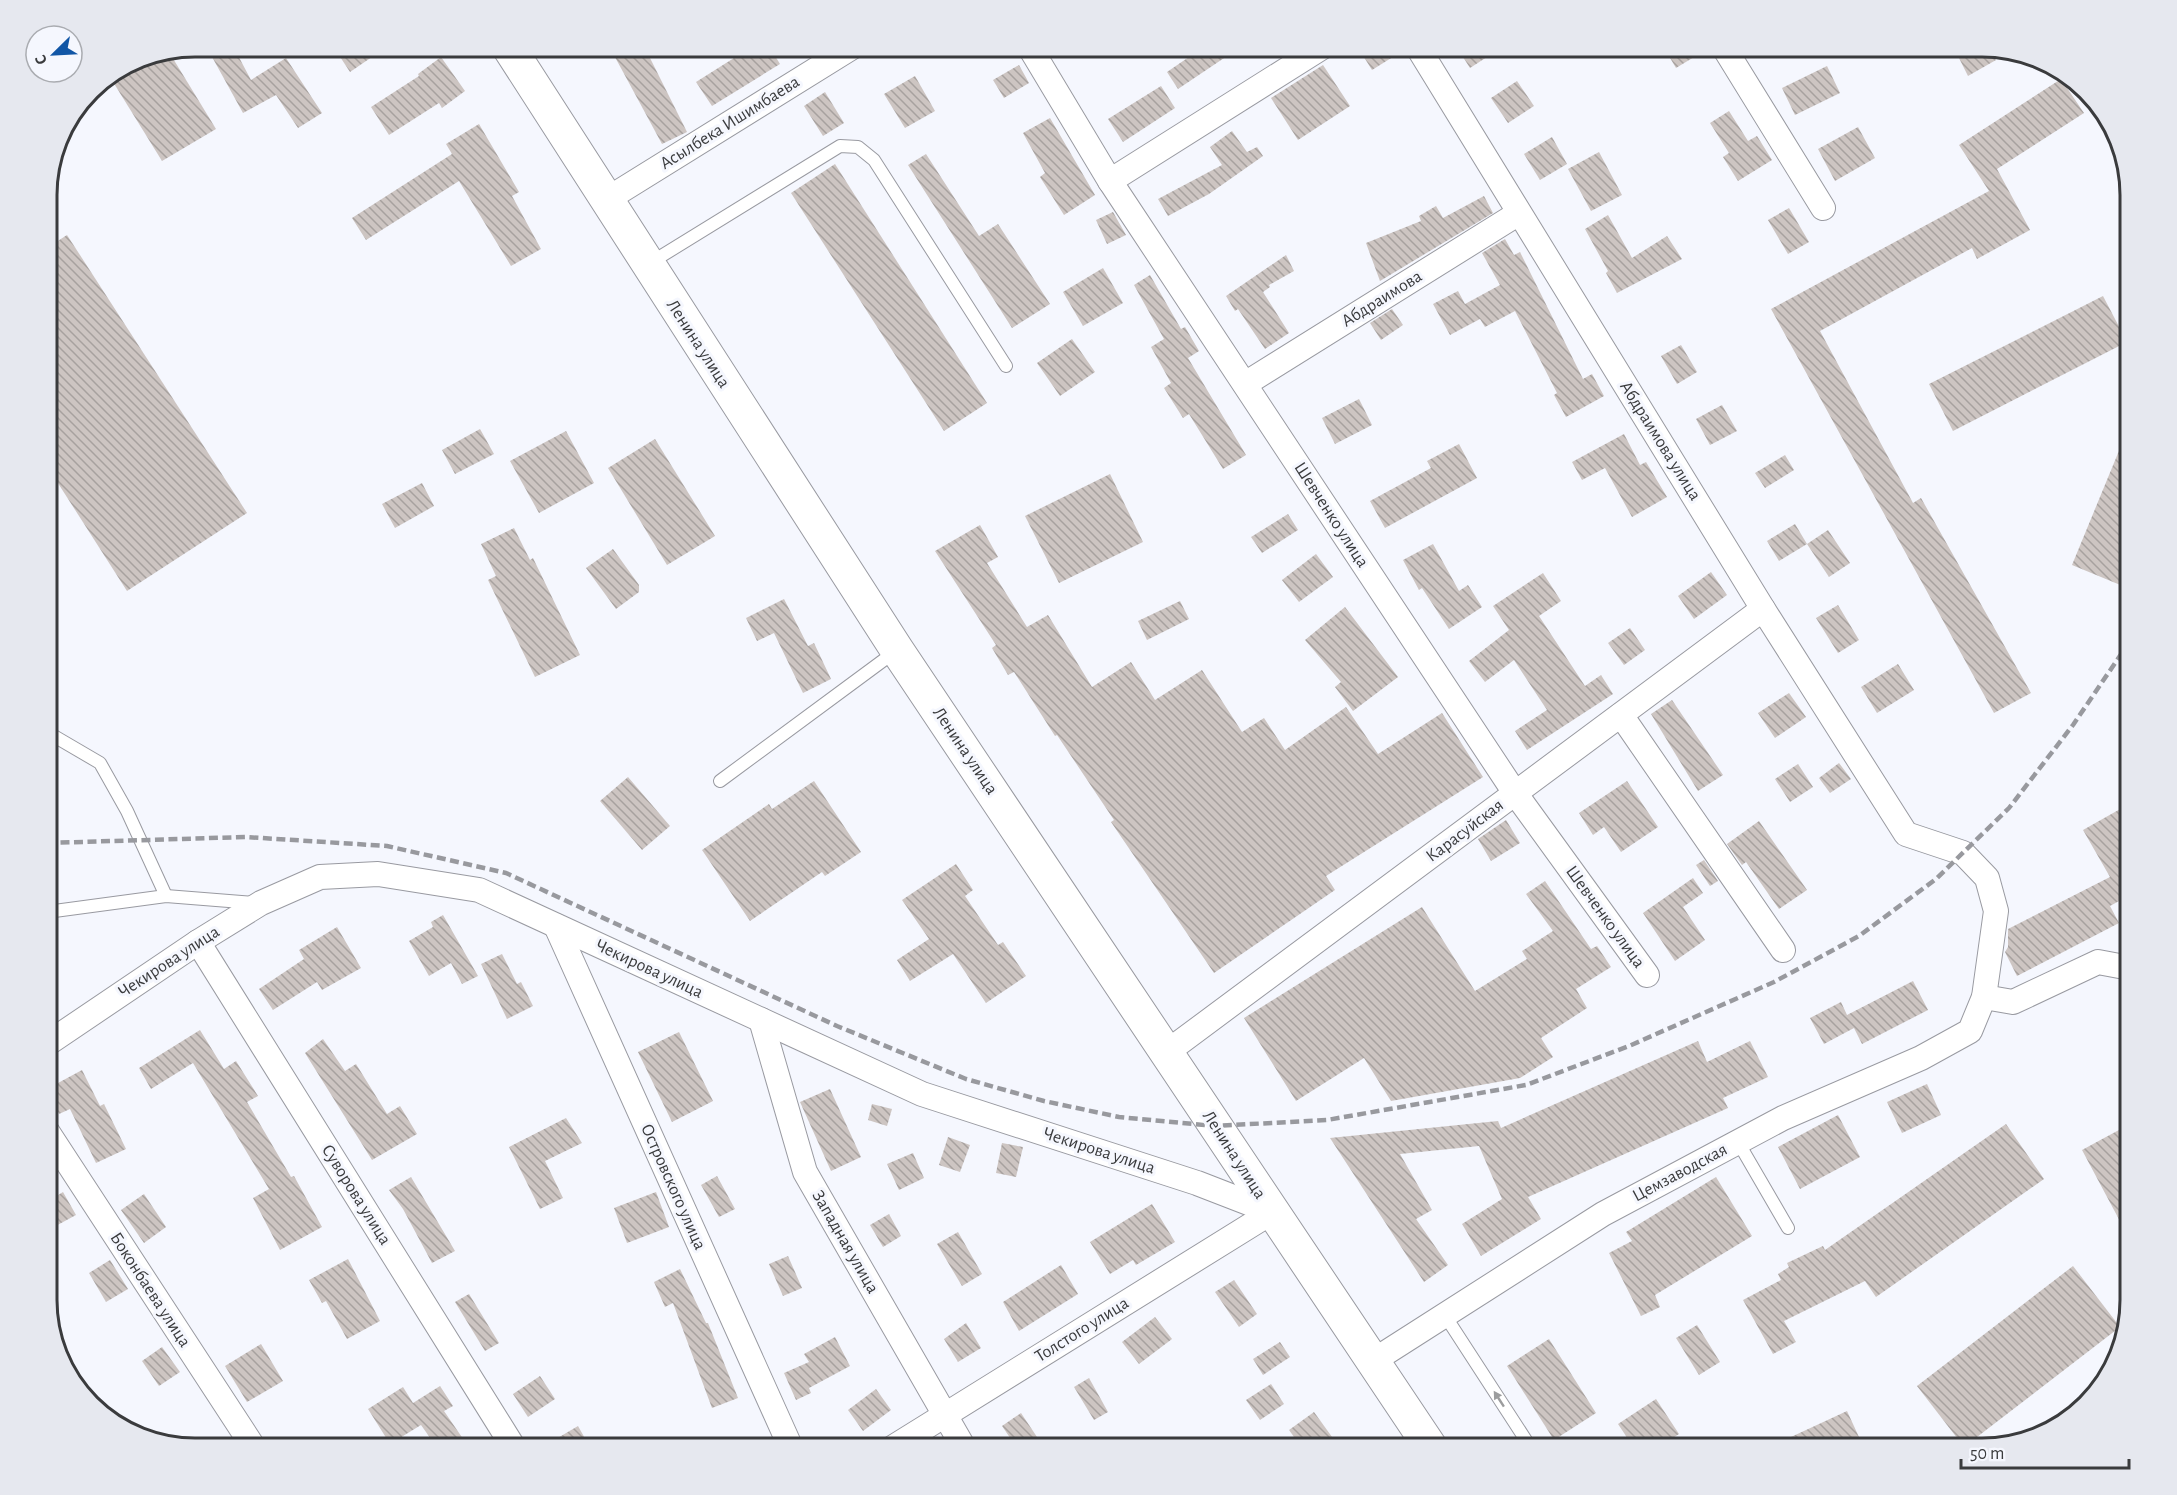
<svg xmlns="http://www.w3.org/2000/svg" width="2177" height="1495" font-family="'Alegreya Sans',sans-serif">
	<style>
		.building { fill: url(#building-back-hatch) }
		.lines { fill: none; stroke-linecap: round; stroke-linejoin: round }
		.service-casing { stroke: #999aa1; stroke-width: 14 }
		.minor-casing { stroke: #999aa1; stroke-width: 26 }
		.primary-casing { stroke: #999aa1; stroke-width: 35 }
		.service { stroke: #fff; stroke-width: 12 }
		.minor { stroke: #fff; stroke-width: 24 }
		.primary { stroke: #fff; stroke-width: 33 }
		.rail { stroke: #98999e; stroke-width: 4.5; stroke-dasharray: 9 4.5; stroke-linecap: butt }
		.oneway { fill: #9c9d9e }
		.labels { text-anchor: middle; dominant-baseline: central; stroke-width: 6; stroke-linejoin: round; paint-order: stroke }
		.street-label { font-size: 18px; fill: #3a3b3d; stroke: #f5f7fe }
		.rim { fill: none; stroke: #3a3b3d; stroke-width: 3 }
	</style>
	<defs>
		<pattern id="building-back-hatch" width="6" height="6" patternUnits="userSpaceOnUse" patternTransform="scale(1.5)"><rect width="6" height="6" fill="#cdc5c2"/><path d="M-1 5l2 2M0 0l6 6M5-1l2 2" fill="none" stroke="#a7a19f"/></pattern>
	</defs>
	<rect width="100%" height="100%" fill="#f5f7fe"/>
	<!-- building -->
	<g class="building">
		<path d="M206 46H233L251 80 286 58 322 113 298 128 276 95 243 113Z"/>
		<path d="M333 46H388L350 72Z"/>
		<path d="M609 46H644L687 132 662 144Z"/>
		<path d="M753 46H769L780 64 712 106 696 82Z"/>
		<path d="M1205 46H1242L1178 89 1167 72Z"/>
		<path d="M1357 46H1403L1404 50 1372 70Z"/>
		<path d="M1456 46H1504L1470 68Z"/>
		<path d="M1663 46H1709V48L1676 68Z"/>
		<path d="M1953 46 1990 49 1996 60 1968 76Z"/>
		<path d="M169 52 216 129 162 161 110 77 139 58Z"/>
		<path d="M441 57 465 91 442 108 439 103 389 135 371 107 419 76 418 74Z"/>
		<path d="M1019 65 1029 83 1004 98 993 80Z"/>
		<path d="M1323 65 1350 106 1298 140 1271 98Z"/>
		<path d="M1827 66 1840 93 1795 115 1782 88Z"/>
		<path d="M915 76 935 111 905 128 884 94Z"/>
		<path d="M2061 79 2084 113 1997 169 2030 230 1977 259 1972 248 1820 331 1913 503 1921 498 2031 693 1994 713 1771 309 1989 191 1959 145Z"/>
		<path d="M1517 81 1534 106 1508 123 1491 98Z"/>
		<path d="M1161 86 1175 108 1123 142 1108 119Z"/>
		<path d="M825 92 844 123 823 136 804 106Z"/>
		<path d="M1729 111 1748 141 1757 136 1772 160 1738 181 1723 157 1729 153 1710 123Z"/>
		<path d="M1050 118 1095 195 1064 215 1040 177 1045 173 1023 133Z"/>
		<path d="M479 124 519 192 512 196 541 249 511 266 459 181 366 240 352 218 452 154 446 144Z"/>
		<path d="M1858 127 1875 158 1835 181 1818 149Z"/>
		<path d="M1232 131 1247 152 1257 147 1263 156 1209 194 1168 216 1158 199 1222 165 1210 147Z"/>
		<path d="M1552 137 1567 164 1540 180 1524 154Z"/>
		<path d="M1599 152 1622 195 1591 211 1568 169Z"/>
		<path d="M926 154 979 236 998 224 1050 304 1012 328 908 165Z"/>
		<path d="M835 164 987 403 944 431 791 193Z"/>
		<path d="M1484 196 1493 213 1380 281 1366 243 1421 221 1419 216 1436 206 1443 218Z"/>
		<path d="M1789 208 1809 242 1788 254 1768 220Z"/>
		<path d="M1113 212 1126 235 1107 244 1096 220Z"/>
		<path d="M1608 215 1632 258 1667 236 1682 259 1617 293 1606 273 1608 271 1585 229Z"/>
		<path d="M67 235 247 513 127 591 47 466V248Z"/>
		<path d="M1505 239 1514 255 1520 252 1583 379 1592 374 1604 396 1566 417 1554 395 1557 393 1515 311 1485 327 1480 319 1450 335 1433 304 1458 291 1465 304 1500 285 1482 253Z"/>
		<path d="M1286 255 1294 271 1269 285 1270 287 1263 292 1289 333 1265 349 1238 309 1235 311 1226 296Z"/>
		<path d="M1103 268 1123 303 1083 326 1063 292Z"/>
		<path d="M1150 275 1181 329 1185 327 1199 351 1188 358 1246 455 1223 469 1189 414 1183 418 1164 388 1171 383 1151 347 1164 339 1134 285Z"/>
		<path d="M2103 296 2127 342 1953 431 1929 384Z"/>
		<path d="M1392 309 1403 325 1381 340 1370 323Z"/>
		<path d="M1072 339 1095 372 1060 396 1037 363Z"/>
		<path d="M1681 345 1697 372 1677 384 1661 356Z"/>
		<path d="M1359 399 1372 425 1335 444 1322 418Z"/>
		<path d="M1722 405 1737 431 1710 445 1696 419Z"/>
		<path d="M2130 424V589L2072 565Z"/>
		<path d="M480 429 494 454 455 474 442 450Z"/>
		<path d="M566 431 594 483 539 513 510 461Z"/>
		<path d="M1624 434 1640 465 1646 462 1667 497 1632 517 1605 468 1582 480 1572 462Z"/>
		<path d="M655 439 715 536 667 565 608 468Z"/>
		<path d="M1459 444 1477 478 1385 528 1370 501 1431 468 1427 461Z"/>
		<path d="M1785 455 1794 470 1765 488 1755 473Z"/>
		<path d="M1110 474 1143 542 1059 583 1025 516Z"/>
		<path d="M422 483 434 506 395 528 382 504Z"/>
		<path d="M1288 514 1298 530 1262 553 1251 537Z"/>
		<path d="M1795 524 1807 544 1779 561 1767 541Z"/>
		<path d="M980 525 998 557 987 563 1027 627 1048 615 1092 687 1131 662 1155 700 1202 670 1242 732 1264 718 1285 750 1346 707 1378 754 1442 713 1483 777 1326 876 1335 890 1214 973 1111 822 1114 820 1057 735 1055 736 1014 672 1008 675 992 648 996 645 935 551Z"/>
		<path d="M514 528 530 560 533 558 580 655 535 677 488 580 496 576 481 544Z"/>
		<path d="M1828 530 1850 563 1829 577 1807 544Z"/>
		<path d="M1433 544 1459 591 1468 585 1482 607 1449 629 1422 588 1419 590 1403 560Z"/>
		<path d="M613 549 639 585V592L616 609 586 568Z"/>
		<path d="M1316 554 1333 577 1299 602 1282 580Z"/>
		<path d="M1711 572 1727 595 1694 619 1678 596Z"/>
		<path d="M1543 573 1561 601 1539 616 1585 686 1601 675 1613 694 1527 750 1515 731 1547 710 1514 660 1485 682 1469 661 1509 630 1493 606Z"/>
		<path d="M784 599 808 646 814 643 831 679 803 693 774 633 757 641 746 618Z"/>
		<path d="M1180 601 1189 619 1147 640 1138 621Z"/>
		<path d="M1838 605 1859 640 1838 653 1816 618Z"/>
		<path d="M1345 607 1398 677 1353 711 1335 687 1341 682 1305 640Z"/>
		<path d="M1630 628 1645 650 1624 665 1608 643Z"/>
		<path d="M1898 664 1914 690 1877 713 1861 687Z"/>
		<path d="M1789 693 1806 717 1775 738 1758 713Z"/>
		<path d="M1672 700 1723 775 1698 791 1651 714Z"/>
		<path d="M1839 763 1851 779 1830 793 1819 778Z"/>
		<path d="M1798 764 1813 787 1790 802 1775 779Z"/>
		<path d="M628 777 670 826 642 850 600 801Z"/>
		<path d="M814 781 861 852 825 876 822 872 750 921 702 850 769 804 772 809Z"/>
		<path d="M1627 781 1658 827 1621 852 1604 827 1593 835 1579 813Z"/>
		<path d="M2122 808 2130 822V895L2110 906 2119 923 2017 976 2005 952 2008 947V929L2110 877 2083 830Z"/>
		<path d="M1506 820 1520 843 1491 861 1478 839Z"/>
		<path d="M1759 821 1807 890 1779 909 1746 862 1742 865 1727 844Z"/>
		<path d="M1704 860 1718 881 1710 886 1696 865Z"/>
		<path d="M956 864 973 890 965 896 998 945 1003 942 1026 976 986 1003 953 954 910 981 897 960 929 939 902 900Z"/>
		<path d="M1693 878 1703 893 1683 907 1705 940 1675 961 1643 913Z"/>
		<path d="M1545 881 1591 949 1597 946 1611 967 1576 989 1587 1008 1541 1038 1553 1057 1520 1078 1391 1101 1364 1058 1296 1101 1244 1018 1422 907 1475 991 1527 959 1522 951 1553 931 1526 894Z"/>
		<path d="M443 915 478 976 462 984 451 963 429 976 409 941 433 927 431 922Z"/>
		<path d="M337 927 361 968 322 990 317 982 273 1010 259 989 304 959 299 950Z"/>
		<path d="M502 954 517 984 521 982 533 1006 507 1019 481 964Z"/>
		<path d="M1913 981 1928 1010 1862 1044 1854 1028 1824 1044 1810 1018 1841 1002 1847 1015Z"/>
		<path d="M200 1030 224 1069 236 1061 258 1096 247 1102 291 1177 294 1176 322 1227 280 1250 253 1198 269 1189 193 1063 151 1089 139 1068Z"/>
		<path d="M679 1032 713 1101 672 1122 638 1052Z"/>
		<path d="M323 1039 345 1071 356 1064 387 1114 400 1106 417 1134 372 1160 305 1053Z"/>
		<path d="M1698 1041 1707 1062 1750 1041 1768 1077 1723 1098 1728 1108 1528 1197 1541 1219 1481 1256 1462 1224 1502 1199 1479 1146 1400 1154 1432 1210 1416 1219 1448 1265 1424 1282 1330 1138 1498 1121 1501 1128Z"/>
		<path d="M82 1070 100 1106 104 1104 126 1149 96 1163 70 1109 59 1114 47 1089Z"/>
		<path d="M1927 1084 1941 1115 1902 1133 1887 1102Z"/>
		<path d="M830 1089 861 1157 831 1171 800 1102Z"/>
		<path d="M872 1104 892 1109 887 1126 868 1120Z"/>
		<path d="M1838 1115 1860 1157 1800 1189 1778 1147Z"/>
		<path d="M566 1118 582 1143 545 1161 563 1198 540 1209 509 1147Z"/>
		<path d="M2006 1124 2044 1179 1876 1297 1865 1281 1784 1321 1796 1342 1773 1354 1743 1300 1781 1280 1778 1274 1789 1267 1787 1263 1823 1246 1825 1250Z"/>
		<path d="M2130 1124V1240L2082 1150Z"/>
		<path d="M948 1137 970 1145 960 1172 939 1165Z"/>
		<path d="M1002 1143 1023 1147 1016 1177 996 1173Z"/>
		<path d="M913 1153 924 1178 899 1190 887 1164Z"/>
		<path d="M717 1176 735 1209 719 1217 701 1185Z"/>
		<path d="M411 1177 455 1251 432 1263 403 1209 389 1190Z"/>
		<path d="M1716 1177 1752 1236 1655 1295 1660 1307 1641 1316 1609 1253 1632 1241 1626 1232Z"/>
		<path d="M63 1192 76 1215 52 1228 47 1219V1202Z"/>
		<path d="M656 1192 669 1227 627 1243 614 1208Z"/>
		<path d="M144 1194 166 1227 144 1243 121 1210Z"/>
		<path d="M1152 1204 1175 1242 1136 1265 1133 1260 1110 1274 1090 1242Z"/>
		<path d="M889 1214 901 1236 883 1247 870 1225Z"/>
		<path d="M958 1232 982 1274 962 1286 937 1244Z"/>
		<path d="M788 1256 802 1288 783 1296 769 1264Z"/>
		<path d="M348 1259 380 1321 347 1339 326 1301 322 1303 309 1280Z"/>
		<path d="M110 1260 128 1289 106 1302 89 1273Z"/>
		<path d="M1061 1265 1078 1294 1019 1331 1003 1302Z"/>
		<path d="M2073 1266 2120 1327 1964 1447 1917 1386Z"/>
		<path d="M680 1269 706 1323H708L738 1398 712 1408 673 1303 665 1307 654 1282Z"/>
		<path d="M1234 1280 1257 1314 1239 1327 1215 1292Z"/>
		<path d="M469 1294 499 1343 485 1351 455 1302Z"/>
		<path d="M1155 1317 1172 1339 1139 1364 1122 1342Z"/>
		<path d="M966 1323 981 1348 958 1362 944 1339Z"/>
		<path d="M1697 1325 1720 1362 1699 1375 1676 1338Z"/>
		<path d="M835 1337 850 1366 809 1388 811 1393 796 1400 784 1373 809 1362 804 1354Z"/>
		<path d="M1549 1339 1596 1413 1554 1440 1507 1366Z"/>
		<path d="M1280 1342 1290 1357 1263 1375 1253 1359Z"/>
		<path d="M261 1344 283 1381 247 1402 225 1366Z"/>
		<path d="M162 1347 180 1372 159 1386 142 1361Z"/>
		<path d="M540 1376 555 1399 528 1417 513 1394Z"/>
		<path d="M1089 1378 1108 1412 1094 1420 1074 1387Z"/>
		<path d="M1271 1384 1284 1404 1260 1420 1246 1400Z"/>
		<path d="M440 1386 453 1406 444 1411 470 1449H438L421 1425 390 1444 368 1409 403 1387 413 1403Z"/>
		<path d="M876 1389 891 1410 863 1431 848 1410Z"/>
		<path d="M1656 1399 1679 1434 1657 1448H1634L1618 1424Z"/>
		<path d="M1847 1411 1864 1448H1767Z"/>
		<path d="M1314 1412 1340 1448H1302L1289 1430Z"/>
		<path d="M1021 1413 1037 1437 1017 1448 1002 1426Z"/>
		<path d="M578 1426 591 1449H539Z"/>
	</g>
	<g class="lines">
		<defs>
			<g id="service">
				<path d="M650 263 840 146 858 147 874 160 1006 366"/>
				<path d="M47 732 100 763 127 811 166 896"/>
				<path d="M720 781 896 651"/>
				<path d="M47 912 166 896 254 903"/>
				<path d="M1738 1142 1788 1228"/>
				<path d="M1444 1314 1531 1448"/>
			</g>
			<g id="minor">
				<path d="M1029 46 1110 181 1515 793 1647 975"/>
				<path d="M1723 46 1823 208"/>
				<path d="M1110 181 1324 46"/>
				<path d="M606 200 854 46"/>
				<path d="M1245 384 1519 213"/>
				<path d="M1621 715 1783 950"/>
				<path d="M556 926 791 1448"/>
				<path d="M198 942 514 1448"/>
				<path d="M1984 997 2013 1002 2098 962 2130 968"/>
				<path d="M761 1020 805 1172 964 1448"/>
				<path d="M47 1044 198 942 261 903 320 877 378 874 479 890 922 1094 1197 1183 1272 1212"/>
				<path d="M1167 1052 1763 609"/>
				<path d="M47 1131 254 1448"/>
				<path d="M1373 1361 1603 1214 1783 1118 1921 1058 1970 1031 1984 997 1996 911 1987 878 1963 853 1906 834 1763 609 1417 46"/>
				<path d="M892 1448 1272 1212"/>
			</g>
			<path id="primary" d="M508 46 897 650 1431 1448"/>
		</defs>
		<!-- service casing -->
		<use href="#service" class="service-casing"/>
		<!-- minor casing -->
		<use href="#minor" class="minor-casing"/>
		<!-- primary casing -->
		<use href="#primary" class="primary-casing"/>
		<!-- service -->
		<use href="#service" class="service"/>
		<!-- minor -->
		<use href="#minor" class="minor"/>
		<!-- primary -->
		<use href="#primary" class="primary"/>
		<!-- rail -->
		<path class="rail" d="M47 843 246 837 387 846 506 873 837 1026 966 1079 1044 1101 1119 1117 1214 1126 1327 1120 1526 1085 1629 1046 1774 982 1859 936 1936 879 2009 808 2073 725 2130 641"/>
	</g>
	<!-- one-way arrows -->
	<defs><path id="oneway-solid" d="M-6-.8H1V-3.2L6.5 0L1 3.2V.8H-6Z" transform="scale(1.5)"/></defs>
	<use class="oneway" href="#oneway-solid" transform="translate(1499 1399) rotate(-123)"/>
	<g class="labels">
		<!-- street labels -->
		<g class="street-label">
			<text transform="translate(730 123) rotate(-32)">Асылбека Ишимбаева</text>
			<text transform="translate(1382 299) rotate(-32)">Абдраимова</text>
			<text transform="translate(698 344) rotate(57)">Ленина улица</text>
			<text transform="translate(1660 441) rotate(58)">Абдраимова улица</text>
			<text transform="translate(1331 515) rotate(57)">Шевченко улица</text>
			<text transform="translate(965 751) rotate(56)">Ленина улица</text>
			<text transform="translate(1465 831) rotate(-37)">Карасуйская</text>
			<text transform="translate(1605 917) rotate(54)">Шевченко улица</text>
			<text transform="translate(169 962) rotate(-33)">Чекирова улица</text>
			<text transform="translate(649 969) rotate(25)">Чекирова улица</text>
			<text transform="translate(1099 1151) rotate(18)">Чекирова улица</text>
			<text transform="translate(1234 1155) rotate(57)">Ленина улица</text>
			<text transform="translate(1680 1173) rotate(-28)">Цемзаводская</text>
			<text transform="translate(673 1187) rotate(66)">Островского улица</text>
			<text transform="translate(356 1195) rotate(58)">Суворова улица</text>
			<text transform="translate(845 1242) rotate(60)">Западная улица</text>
			<text transform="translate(150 1290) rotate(57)">Боконбаева улица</text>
			<text transform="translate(1082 1330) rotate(-32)">Толстого улица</text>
		</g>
	</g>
	<!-- crop -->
	<path d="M0 0H2177V1495H0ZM195 57H1982A138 138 0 0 1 2120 195V1300A138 138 0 0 1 1982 1438H195A138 138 0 0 1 57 1300V195A138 138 0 0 1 195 57Z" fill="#e6e8ef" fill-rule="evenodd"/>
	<path class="rim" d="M195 57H1982A138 138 0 0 1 2120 195V1300A138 138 0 0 1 1982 1438H195A138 138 0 0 1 57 1300V195A138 138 0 0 1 195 57Z"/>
	<!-- north arrow -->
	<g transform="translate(54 54) rotate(246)"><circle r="28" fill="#f5f7fe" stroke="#aaacb1" stroke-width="1.5"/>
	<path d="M0-4.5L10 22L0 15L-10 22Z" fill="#1156a6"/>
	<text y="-9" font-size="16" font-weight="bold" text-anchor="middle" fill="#3a3b3d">С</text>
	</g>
	<!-- scale -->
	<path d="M1961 1459v9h168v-9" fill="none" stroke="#3a3b3d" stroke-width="3"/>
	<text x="1970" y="1459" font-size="18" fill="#3a3b3d" stroke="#f5f7fe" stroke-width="4.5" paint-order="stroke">50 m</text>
</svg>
